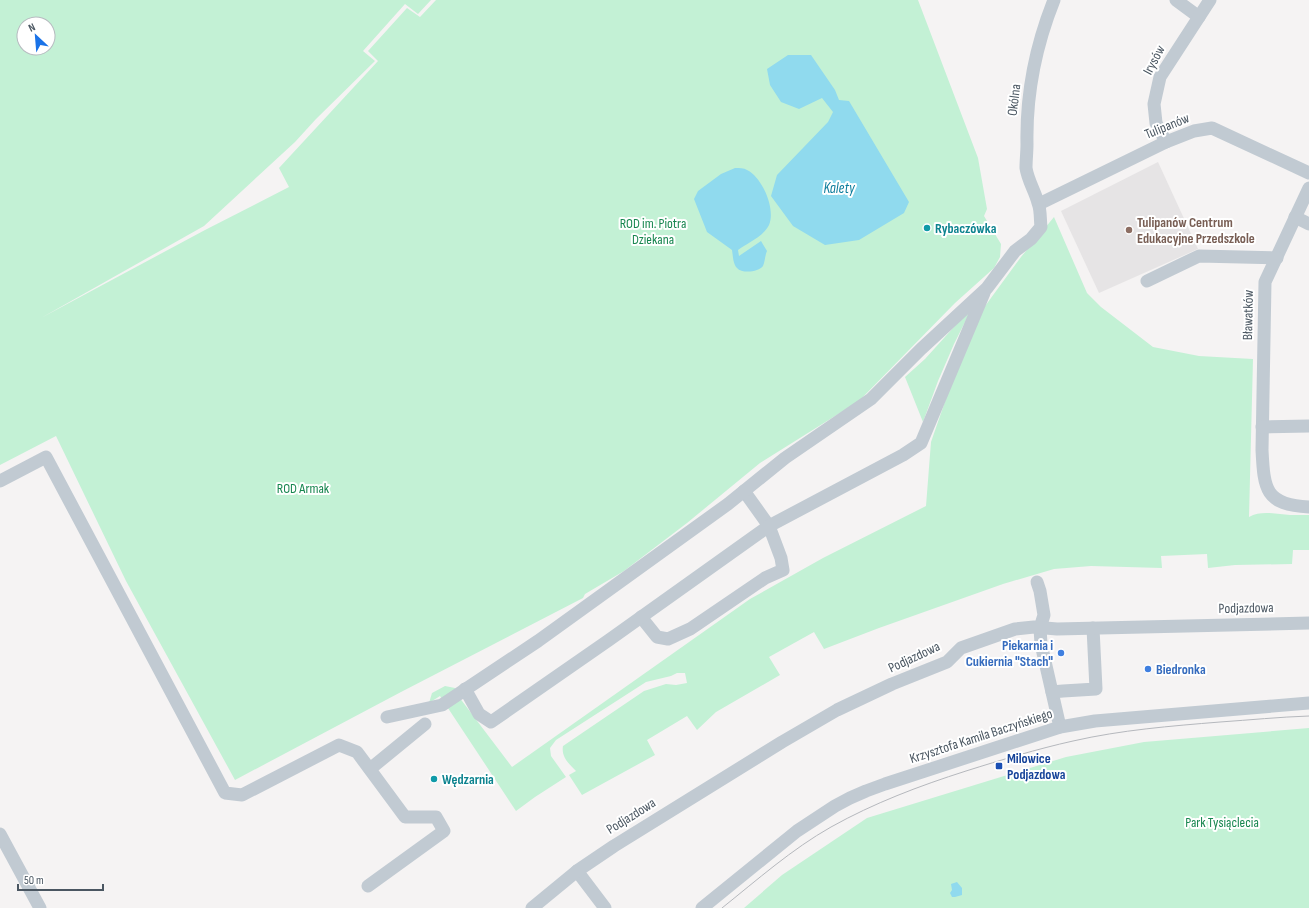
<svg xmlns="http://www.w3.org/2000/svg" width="1309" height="908" font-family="'Sofia Sans Condensed',sans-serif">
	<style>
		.education { fill: #e6e4e5 }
		.green { fill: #c3f1d5; fill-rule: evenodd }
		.water { fill: #90daee }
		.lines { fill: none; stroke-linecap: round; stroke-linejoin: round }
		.minor { stroke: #c1cad2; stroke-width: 13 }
		.tram { stroke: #b5b8bd; stroke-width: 1 }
		.culture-dot { fill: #0f9aa8; stroke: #fff; stroke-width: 1.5 }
		.education-dot { fill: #8d6e63; stroke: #fff; stroke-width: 1.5 }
		.shop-dot { fill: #3f7fe0; stroke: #fff; stroke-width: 1.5 }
		.transit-dot { fill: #1a4fb4; stroke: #fff; stroke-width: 1.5 }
		.labels { text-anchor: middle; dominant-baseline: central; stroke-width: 4; stroke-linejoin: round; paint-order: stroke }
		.street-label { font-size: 14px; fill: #4a5661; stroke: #fff }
		.education-label { font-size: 14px; font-weight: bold; fill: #785e54; stroke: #fff; text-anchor: start }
		.park-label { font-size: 14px; fill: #17864f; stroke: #fff }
		.culture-label { font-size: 14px; font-weight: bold; fill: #0d838f; stroke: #fff; text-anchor: start }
		.shop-label { font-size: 14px; font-weight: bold; fill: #366cbe; stroke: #fff; text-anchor: end }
		.transit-label { font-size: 14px; font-weight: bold; fill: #164399; stroke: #fff; text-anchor: start }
		.water-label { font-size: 15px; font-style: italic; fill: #0c7c9b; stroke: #fff }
	</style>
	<rect width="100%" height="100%" fill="#f5f3f3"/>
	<!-- education -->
	<path class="education" d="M1158 162 1198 249 1099 293 1061 211Z"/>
	<!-- green -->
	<g class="green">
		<path d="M0 0H431L418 14 405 4 363 51 375 61 316 119 295 142 204 226 41 318 205 230 289 187 279 168 378 61 368 51 407 8 420 17 436 0H918L978 158 987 209 984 216 1001 244 1000 257 994 268 955 303 859 401 760 463 687 523 624 571 585 594 583 598 401 692 235 780 126 581 56 436 0 465ZM24 24H48V48H24Z"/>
		<path d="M1054 217 1087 293 1101 307 1153 347 1199 356 1253 359 1249 517C1261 510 1276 514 1290 515 1296 515 1303 515 1309 515V550H1293L1292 564 1235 565 1208 568 1207 554 1161 556 1162 568 1091 566 1054 569 1003 584 879 628 824 649 814 632 769 657 780 675 716 712 697 730 687 716 647 740 655 755 582 795 569 775 576 771C569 764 561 757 563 746L644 691 666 684 676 685 687 683 685 673H677L671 676 646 682 556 740 550 748 551 756 566 777 535 797 516 811 440 696 429 703 432 693 445 686 455 688 459 697 512 767 750 599 823 558 926 506 931 442 957 367 980 313 1021 257Z"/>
		<path d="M973 306 954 344 938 381 923 422 905 377 925 359Z"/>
		<path d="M1309 728V908H744L782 875 867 818 1066 757 1144 742Z"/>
	</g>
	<!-- water -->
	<g class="water">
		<path d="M788 55H811L835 90 839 100 849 101 909 202 904 213 859 240 825 245 793 226 771 196 777 175 828 122 833 112 822 98 799 109 781 102 770 85 767 69Z"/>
		<path d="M735 168C739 168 744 168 747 170 762 177 776 209 769 225 764 236 747 243 738 250L739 256 761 241 767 251C765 255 765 262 763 266 759 272 742 274 737 268 733 264 733 256 732 250L707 232 694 199 698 191 721 174Z"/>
		<path d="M957 882 962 888V895L955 897H952L950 893 952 890 951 884Z"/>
	</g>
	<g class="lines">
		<!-- minor -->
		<g class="minor">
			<path d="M1176 0 1199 17"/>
			<path d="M1166 142 1156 123 1154 104 1160 77 1210 0"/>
			<path d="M1309 188 1265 282 1262 450C1264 489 1265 505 1309 507"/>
			<path d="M1039 204 1166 142 1194 131 1212 128 1309 173"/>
			<path d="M1295 217 1309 224"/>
			<path d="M1147 281 1199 256 1277 258"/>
			<path d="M1262 427 1309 426"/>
			<path d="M0 481 46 457 225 793 242 795 339 745 357 752 405 817H436L444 831 368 886"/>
			<path d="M1037 582 1040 591 1044 615 1040 628 1041 644 1060 727"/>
			<path d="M641 617 657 637 668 639 690 629 765 578 783 570 781 558 769 526 744 491"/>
			<path d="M465 689 479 714 491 722 609 640 769 526 903 455 921 443 984 293"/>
			<path d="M1052 692 1063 691 1096 689 1093 628"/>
			<path d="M387 717 442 705 538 641 728 504 785 458 871 399 921 349 987 288 1015 251 1031 239 1041 227C1040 220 1041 210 1038 203 1035 191 1028 181 1026 168 1026 160 1027 152 1027 144 1026 95 1036 45 1054 0"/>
			<path d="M370 769 425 724"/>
			<path d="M0 834 40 908"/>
			<path d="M577 871 605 908"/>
			<path d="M532 908 577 871 614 846 782 742 837 710 892 684 947 662 961 648 1015 629 1034 627 1057 629 1309 623"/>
			<path d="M702 908 797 831 835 806 850 798 866 791 885 784 1060 727 1095 721 1309 703"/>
		</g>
		<!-- tram -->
		<path class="tram" d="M722 908C757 880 792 849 831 827 874 803 919 786 966 771 1001 760 1037 749 1073 741 1121 730 1171 726 1220 722 1250 720 1279 717 1309 716"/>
	</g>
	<!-- markers -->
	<g class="culture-dot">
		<circle cx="927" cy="228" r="4"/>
		<circle cx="434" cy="779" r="4"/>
	</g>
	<circle class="education-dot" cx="1129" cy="230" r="4"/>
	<g class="shop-dot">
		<circle cx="1061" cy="653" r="4"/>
		<circle cx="1148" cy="669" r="4"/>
	</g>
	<rect class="transit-dot" x="995" y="762" width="8" height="8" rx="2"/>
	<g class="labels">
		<!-- street labels -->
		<g class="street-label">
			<text transform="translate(1154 60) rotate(-62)">Irysów</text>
			<text transform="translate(1014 100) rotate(-83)">Okólna</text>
			<text transform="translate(1167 126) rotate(-22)">Tulipanów</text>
			<text transform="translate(1248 315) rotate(-89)">Bławatków</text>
			<text transform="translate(1246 608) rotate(-1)">Podjazdowa</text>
			<text transform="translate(914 657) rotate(-25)">Podjazdowa</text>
			<text transform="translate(981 736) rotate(-18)">Krzysztofa Kamila Baczyńskiego</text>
			<text transform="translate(631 816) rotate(-32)">Podjazdowa</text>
		</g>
		<!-- education labels -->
		<g class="education-label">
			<text x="1137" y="222">Tulipanów Centrum<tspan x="1137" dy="16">Edukacyjne Przedszkole</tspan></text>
		</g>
		<!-- park labels -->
		<g class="park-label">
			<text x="653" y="223">ROD im. Piotra<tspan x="653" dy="16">Dziekana</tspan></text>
			<text x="303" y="488">ROD Armak</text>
			<text x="1222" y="822">Park Tysiąclecia</text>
		</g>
		<!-- culture labels -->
		<g class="culture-label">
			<text x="935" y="228">Rybaczówka</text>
			<text x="442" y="779">Wędzarnia</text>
		</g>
		<!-- shop labels -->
		<g class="shop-label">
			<text x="1053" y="645">Piekarnia i<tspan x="1053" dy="16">Cukiernia "Stach"</tspan></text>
			<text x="1156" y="669" text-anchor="start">Biedronka</text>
		</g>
		<!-- transit labels -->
		<g class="transit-label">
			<text x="1007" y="758">Milowice<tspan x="1007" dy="16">Podjazdowa</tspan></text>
		</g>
		<!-- water labels -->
		<g class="water-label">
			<text x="839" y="188">Kalety</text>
		</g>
	</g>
	<!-- north arrow -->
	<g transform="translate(36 36) rotate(334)"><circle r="19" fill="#ffffff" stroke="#b7bbc0"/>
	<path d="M0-3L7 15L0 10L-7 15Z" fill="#1a73e8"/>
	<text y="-6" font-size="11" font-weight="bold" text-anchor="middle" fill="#4a5661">N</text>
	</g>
	<!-- scale -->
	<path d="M18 884v6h85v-6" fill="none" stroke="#4a5661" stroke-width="2"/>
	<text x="24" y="884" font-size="12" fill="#4a5661" stroke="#ffffff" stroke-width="3" paint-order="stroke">50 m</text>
</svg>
